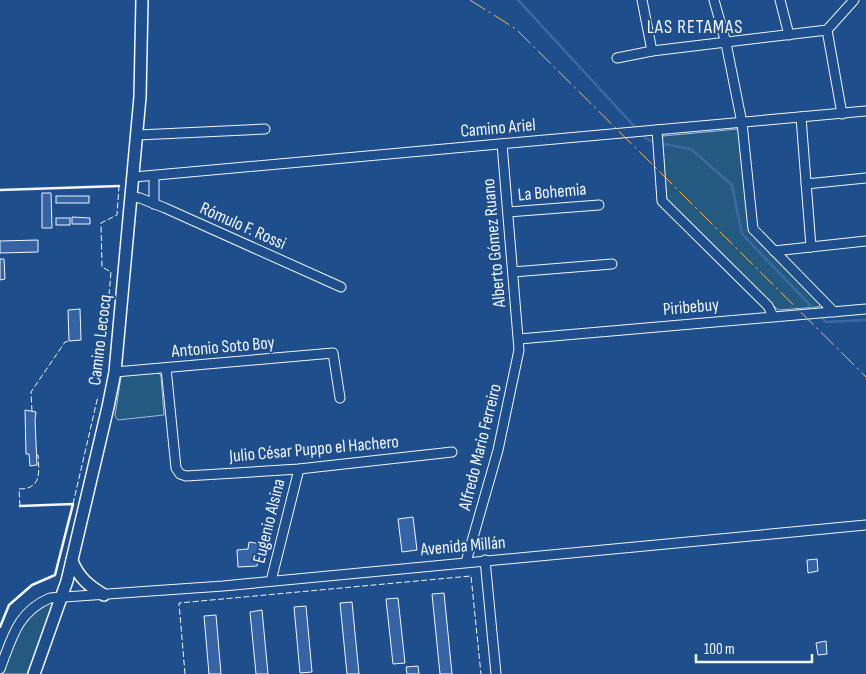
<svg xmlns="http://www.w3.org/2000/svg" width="866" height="674" font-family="'Sofia Sans Condensed',sans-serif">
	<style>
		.green { fill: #245a82; stroke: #a8bbd7 }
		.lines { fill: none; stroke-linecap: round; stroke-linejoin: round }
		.stream { stroke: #3b69a3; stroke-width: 2.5 }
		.building { fill: #3563a3; stroke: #f2f6ff }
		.minor-casing { stroke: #f2f6ff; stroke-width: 11 }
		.major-casing { stroke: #f2f6ff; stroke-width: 14 }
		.minor { stroke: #1f4e8c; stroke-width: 9 }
		.major { stroke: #1f4e8c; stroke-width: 11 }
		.fence { stroke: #f2f6ff; stroke-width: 1; stroke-dasharray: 6 2.5; stroke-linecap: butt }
		.wall { stroke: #f2f6ff; stroke-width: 2.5 }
		.power { stroke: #ffb74d; stroke-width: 1; stroke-dasharray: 18 4 2.5 4; stroke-linecap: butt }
		.labels { text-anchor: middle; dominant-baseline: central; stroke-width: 4; stroke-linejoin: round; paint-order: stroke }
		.street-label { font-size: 18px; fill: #f2f6ff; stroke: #1f4e8c }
		.neighbourhood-label { font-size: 19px; letter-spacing: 1px; fill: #f2f6ff; stroke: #1f4e8c }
	</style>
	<rect width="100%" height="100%" fill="#1f4e8c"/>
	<!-- green -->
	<g class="green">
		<path d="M738 129 750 231 820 302V306L817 307 780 310 777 309 667 202 661 140 663 136Z"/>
		<path d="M156 373 160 374 161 377 164 415 118 420 115 416 121 377 123 375Z"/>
		<path d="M46 602H53V605L27 674H1L25 618Z"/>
	</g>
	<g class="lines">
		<!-- stream -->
		<g class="stream">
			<path d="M518 0 634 126"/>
			<path d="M645 138 651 141"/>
			<path d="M664 144 691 149 732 185 742 234 812 307"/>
			<path d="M822 318 826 322 866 320"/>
		</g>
	</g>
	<!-- building -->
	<g class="building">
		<path d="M42 193H51L52 228H42Z"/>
		<rect x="56" y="196" width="33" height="7"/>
		<path d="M72 217 90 218V224H72Z"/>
		<rect x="56" y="218" width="14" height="7"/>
		<path d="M38 240V252L0 253V241Z"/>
		<path d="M0 259H4L5 279 0 280Z"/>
		<path d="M80 309 81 340 69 341 68 310Z"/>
		<path d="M25 410 36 412 35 420 37 465 30 466 29 454H26Z"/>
		<path d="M413 517 417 550 402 552 398 519Z"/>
		<path d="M249 542 261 544 257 566 238 567 237 550 248 549Z"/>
		<path d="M817 559 818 571 808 573 807 560Z"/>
		<path d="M444 593 452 674H440L432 594Z"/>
		<path d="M398 598 405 663 393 664 386 599Z"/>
		<path d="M352 602 359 674H347L340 603Z"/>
		<path d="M306 606 312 672 300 673 294 607Z"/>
		<path d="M262 610 268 674H256L250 612Z"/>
		<path d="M216 615 221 674H209L204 616Z"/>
		<path d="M826 641 827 654 818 655 816 643Z"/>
		<path d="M418 666 419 674H407L406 667Z"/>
	</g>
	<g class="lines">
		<defs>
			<g id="minor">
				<path d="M642 0 652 51"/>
				<path d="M714 0 726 43 742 123 753 229 834 312"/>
				<path d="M780 0 789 35"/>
				<path d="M827 30 842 114"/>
				<path d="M617 58 652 51 827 30 854 0"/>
				<path d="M801 117 811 247"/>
				<path d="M657 130 662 201 768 306 773 316"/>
				<path d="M138 135 265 129"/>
				<path d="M154 176V204"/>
				<path d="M134 177 866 111"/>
				<path d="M806 184 866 178"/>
				<path d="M132 197 140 198 165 208 341 287"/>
				<path d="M508 212 599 205"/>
				<path d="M774 251 866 241"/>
				<path d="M513 272 612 264"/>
				<path d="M519 339 866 309"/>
				<path d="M166 368 176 468 180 474 186 476 299 469 452 452"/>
				<path d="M115 372 333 353 340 398"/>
				<path d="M485 560 496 674"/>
				<path d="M466 562 498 450 519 350 502 144"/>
				<path d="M271 581 299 469"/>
				<path d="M0 669C12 638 17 612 50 598L223 586 866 525"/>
			</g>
			<g id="major">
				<path d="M72 561C79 578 89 586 104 595"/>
				<path d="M34 674 67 581 108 407 115 372 140 97 142 0"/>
			</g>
		</defs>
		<!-- minor casing -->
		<use href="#minor" class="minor-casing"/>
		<!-- major casing -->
		<use href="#major" class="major-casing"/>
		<!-- minor -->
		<use href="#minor" class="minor"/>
		<!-- major -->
		<use href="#major" class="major"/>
		<!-- fence -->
		<g class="fence">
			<path d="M106 329 111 272 102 267 101 223 117 215 119 186"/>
			<path d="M32 411 31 392 65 342 69 341"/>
			<path d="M73 504 98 396"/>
			<path d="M20 506 19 489C42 489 39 472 38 455H37"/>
			<path d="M185 674 179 603 471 576 481 674"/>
		</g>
		<!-- wall -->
		<g class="wall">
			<path d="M0 190 119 186"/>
			<path d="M0 627 9 605 32 585 55 575 73 504 20 506"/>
		</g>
		<!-- power -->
		<path class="power" d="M470 0 516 29 866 377"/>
	</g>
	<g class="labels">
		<!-- street labels -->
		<g class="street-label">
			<text transform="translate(498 128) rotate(-5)">Camino Ariel</text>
			<text transform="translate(552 192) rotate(-5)">La Bohemia</text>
			<text transform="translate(243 226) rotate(24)">Rómulo F. Rossi</text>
			<text transform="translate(494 243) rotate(-95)">Alberto Gómez Ruano</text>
			<text transform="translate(691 307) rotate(-5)">Piribebuy</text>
			<text transform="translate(100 340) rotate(-83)">Camino Lecocq</text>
			<text transform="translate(223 347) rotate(-5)">Antonio Soto Boy</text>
			<text transform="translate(480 447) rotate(-76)">Alfredo Mario Ferreiro</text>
			<text transform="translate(314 449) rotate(-5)">Julio César Puppo el Hachero</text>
			<text transform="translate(269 521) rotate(-76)">Eugenio Alsina</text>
			<text transform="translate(463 546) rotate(-5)">Avenida Millán</text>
		</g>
		<!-- neighbourhood labels -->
		<g class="neighbourhood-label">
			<text x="695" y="27">LAS RETAMAS</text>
		</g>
	</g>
	<!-- scale -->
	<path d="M696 654v8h116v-8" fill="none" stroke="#f2f6ff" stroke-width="2.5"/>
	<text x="704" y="654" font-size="15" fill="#f2f6ff" stroke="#1f4e8c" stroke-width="4" paint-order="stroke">100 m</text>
</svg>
